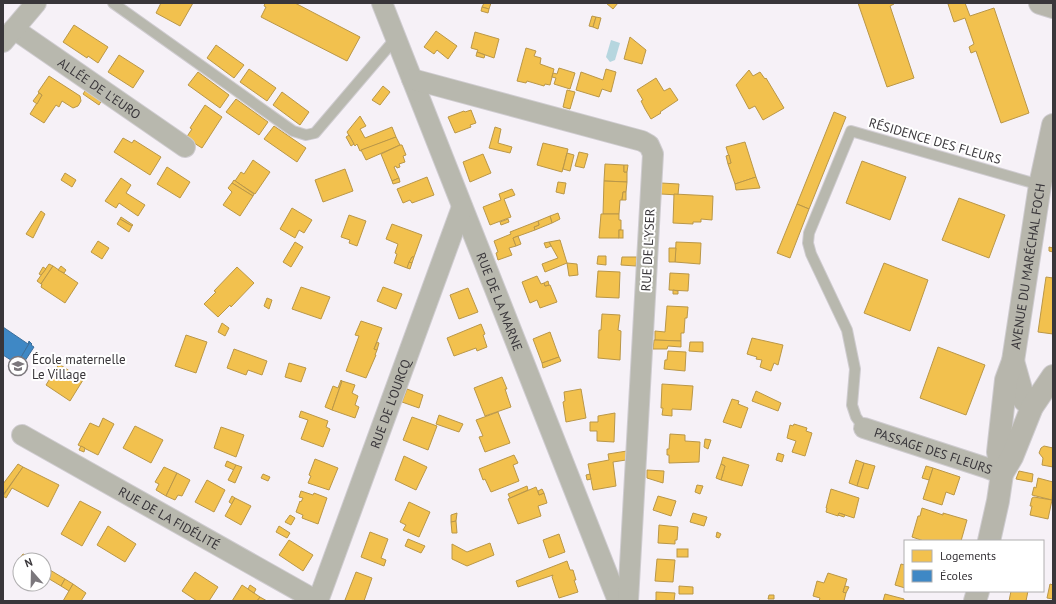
<svg xmlns="http://www.w3.org/2000/svg" width="1056" height="604" font-family="'PT Sans',sans-serif">
	<style>
		.water { fill: #b6d6df }
		.homes { fill: #f2c14e; stroke: #ba9748 }
		.schools { fill: #3f88c5; stroke: #3d6f9b }
		.lines { fill: none; stroke-linecap: round; stroke-linejoin: round }
		.lane-casing { stroke: #cfccd0; stroke-width: 12 }
		.street-casing { stroke: #cfccd0; stroke-width: 22 }
		.secondary-casing { stroke: #cfccd0; stroke-width: 24 }
		.lane { stroke: #b8b8ae; stroke-width: 10 }
		.street { stroke: #b8b8ae; stroke-width: 20 }
		.secondary { stroke: #b7b6ac; stroke-width: 22 }
		.labels { text-anchor: middle; dominant-baseline: central; stroke-width: 4; stroke-linejoin: round; paint-order: stroke }
		.street-label { font-size: 13px; fill: #39363a; stroke: #fff }
		.poi-label { font-size: 13px; fill: #39363a; stroke: #fff; text-anchor: start }
	</style>
	<rect width="100%" height="100%" fill="#f6f1f7"/>
	<!-- water -->
	<path class="water" d="M611 40 620 43 615 60 610 62 606 57Z"/>
	<!-- homes -->
	<g class="homes">
		<path d="M161 3H193L180 26 156 13Z"/>
		<path d="M265 3H295L360 37 347 61 261 17 266 7 264 6Z"/>
		<path d="M484 3H491L489 9 482 7Z"/>
		<path d="M606 3H618L613 9Z"/>
		<path d="M858 3H894V4L890 6 914 78 887 87Z"/>
		<path d="M951 3H965L970 16 994 8 1029 113 1001 123 976 51 971 53 969 47 974 44 965 18 954 22 948 4Z"/>
		<path d="M482 7 489 9 488 13 481 11Z"/>
		<path d="M592 16 596 17 593 27 589 26Z"/>
		<path d="M596 17 601 18 598 29 593 27Z"/>
		<path d="M74 25 108 47 98 63 88 56 87 58 63 42Z"/>
		<path d="M436 31 457 46 448 59 437 50 434 54 424 47Z"/>
		<path d="M475 32 499 39 494 58 477 52 478 50 471 48Z"/>
		<path d="M630 37 646 50 642 64 624 59Z"/>
		<path d="M216 45 244 65 234 78 207 58Z"/>
		<path d="M526 48 536 51 534 56 541 58 540 64 554 69 550 85 545 84 544 86 527 81 526 83 517 81Z"/>
		<path d="M477 52 485 55 484 58 476 56Z"/>
		<path d="M119 55 144 71 133 88 108 72Z"/>
		<path d="M559 68 575 73 570 89 554 84 556 78 552 77 553 73 557 74Z"/>
		<path d="M249 69 276 88 267 101 240 82Z"/>
		<path d="M606 69 616 72 611 92 602 89 599 97 576 90 581 72 603 80Z"/>
		<path d="M749 70 753 76 760 72 765 79 766 78 784 108 763 120 755 106 749 109 736 85Z"/>
		<path d="M198 72 229 95 220 108 188 85Z"/>
		<path d="M49 76 80 96 81 101 78 106 73 108 62 101 59 107 56 105 44 123 30 114 42 95 38 92Z"/>
		<path d="M656 78 664 91 670 88 678 100 660 112 661 113 651 119 645 109 641 101 643 100 637 90Z"/>
		<path d="M383 86 390 92 380 105 372 100Z"/>
		<path d="M87 88 103 98 99 105 83 94Z"/>
		<path d="M567 90 575 92 570 109 563 107Z"/>
		<path d="M282 92 309 112 300 125 273 105Z"/>
		<path d="M39 93 42 95 37 104 33 101Z"/>
		<path d="M236 99 268 122 259 135 226 112Z"/>
		<path d="M205 105 222 117 202 148 186 138 192 129 190 128Z"/>
		<path d="M471 110 476 123 470 125 471 127 455 133 448 117 464 111 465 112Z"/>
		<path d="M834 112 846 117 809 209 797 204Z"/>
		<path d="M360 116 366 126 360 129 365 138 392 127 396 137 360 151 357 144 355 146 347 132Z"/>
		<path d="M274 126 306 148 297 162 264 139Z"/>
		<path d="M495 127 501 129 498 143 512 147 510 153 489 148Z"/>
		<path d="M349 135 354 144 351 146 346 137Z"/>
		<path d="M396 137 400 145 366 160 361 150Z"/>
		<path d="M123 138 132 143 134 140 161 157 150 175 114 152Z"/>
		<path d="M745 142 756 177 735 184 728 164 731 163 726 147Z"/>
		<path d="M543 143 568 149 562 172 537 165Z"/>
		<path d="M400 145H402L406 155 403 156 405 162 399 164 400 167 397 168 396 166 394 167 399 178 392 181 381 154Z"/>
		<path d="M579 152 588 154 584 168 575 166Z"/>
		<path d="M567 153 574 155 570 171 563 169Z"/>
		<path d="M483 154 491 173 470 182 463 162Z"/>
		<path d="M729 155 731 163 728 164 726 156Z"/>
		<path d="M253 160 270 172 255 194 235 181 241 172 244 174Z"/>
		<path d="M862 161 906 177 890 220 846 203Z"/>
		<path d="M605 164 624 165V172H627V182L604 181Z"/>
		<path d="M624 165H628L627 172H624Z"/>
		<path d="M167 167 190 182 180 198 157 184Z"/>
		<path d="M345 169 353 191 323 202 315 180Z"/>
		<path d="M65 173 76 180 72 187 61 180Z"/>
		<path d="M427 177 434 195 412 203 410 200 403 203 397 189Z"/>
		<path d="M756 177 760 188 736 190 735 184Z"/>
		<path d="M121 178 131 185 126 193 145 205 138 216 119 203 116 208 105 201Z"/>
		<path d="M399 178 400 182 393 184 392 181Z"/>
		<path d="M234 180 254 194 253 196 232 183Z"/>
		<path d="M604 181 627 182 626 192H623L622 200H620L619 214H603Z"/>
		<path d="M558 182 566 183 564 194 556 192Z"/>
		<path d="M232 183 253 196 240 216 223 205 232 192 228 188Z"/>
		<path d="M661 183 679 184 678 195 661 194Z"/>
		<path d="M512 189 515 195 504 199 511 217 490 225 483 207 501 200 499 194Z"/>
		<path d="M623 192H626V200H622Z"/>
		<path d="M674 194 713 196 712 220 701 219V222H693V224L673 223Z"/>
		<path d="M959 198 1005 215 989 258 942 240Z"/>
		<path d="M797 204 809 209 790 258 777 253Z"/>
		<path d="M292 208 312 220 304 233 299 230 295 238 280 229Z"/>
		<path d="M41 211 45 214 33 238 26 234Z"/>
		<path d="M558 213 560 219 552 223 550 216Z"/>
		<path d="M601 214H619V220H621V230H619V238H599Z"/>
		<path d="M349 215 366 221 357 246 349 243 350 240 341 237Z"/>
		<path d="M550 216 552 223 535 230 534 227 539 225 538 221Z"/>
		<path d="M121 217 133 225 132 226 120 219Z"/>
		<path d="M120 219 132 226 129 232 117 224Z"/>
		<path d="M508 219 509 222 501 225 500 222Z"/>
		<path d="M538 221 539 225 534 227 535 230 513 238 516 246 509 248 512 255 498 260 496 253 498 252 494 241 511 234 510 232Z"/>
		<path d="M392 224 422 235 414 257H412L407 268 394 263 397 254 395 253 398 244 386 239Z"/>
		<rect x="619" y="230" width="4" height="8"/>
		<path d="M518 236 521 244 516 246 513 238Z"/>
		<path d="M560 240 567 263 545 272 542 264 558 258 549 242Z"/>
		<path d="M98 241 109 248 102 259 91 252Z"/>
		<path d="M295 242 303 247 291 267 283 262Z"/>
		<path d="M549 242 551 246 546 248 544 243Z"/>
		<path d="M676 242 701 243 700 264 675 262Z"/>
		<path d="M1049 247 1053 248V252L1049 251Z"/>
		<path d="M669 248H676L675 262H669Z"/>
		<path d="M598 256H606V265L597 264Z"/>
		<path d="M412 257H414L412 263 409 262Z"/>
		<path d="M622 257H637L636 266 621 265Z"/>
		<path d="M409 262 412 263 410 269 407 268Z"/>
		<path d="M567 263 577 264 578 275 569 276Z"/>
		<path d="M884 263 928 280 910 331 864 313Z"/>
		<path d="M49 264 53 266 41 284 37 281Z"/>
		<path d="M53 266 78 283 65 303 41 287 42 284H41Z"/>
		<path d="M61 266 66 270 64 273 58 270Z"/>
		<path d="M43 267 46 269 41 275 39 274Z"/>
		<path d="M237 267 254 283 231 307 230 305 218 317 204 304 216 292 214 291Z"/>
		<path d="M598 271 620 272 619 298 596 297Z"/>
		<path d="M670 273 689 274 688 291 669 290Z"/>
		<path d="M537 276 541 284 544 283 545 286 550 285 557 302 540 308 537 300 530 303 522 282Z"/>
		<path d="M1046 277 1053 278V334L1038 332Z"/>
		<path d="M548 281 549 285 545 286 544 283Z"/>
		<path d="M301 287 330 297 321 319 292 309Z"/>
		<path d="M383 287 402 294 396 309 377 301Z"/>
		<path d="M468 288 478 312 459 319 450 295Z"/>
		<path d="M673 290 678 291V294H673Z"/>
		<path d="M267 298 272 300 269 309 264 306Z"/>
		<path d="M667 306 688 307 687 318H685L684 333H681V341L655 340V331L665 332Z"/>
		<path d="M602 314 620 315 618 330 621 331 620 360 598 358 599 330H601Z"/>
		<path d="M361 321 382 328 374 349 377 350 375 355H376L366 378 346 371 359 336 355 335Z"/>
		<path d="M222 323 229 328 225 336 218 332Z"/>
		<path d="M481 324 485 334 483 335 487 347 477 351 476 348 454 356 447 338Z"/>
		<path d="M550 332 559 357 542 363 533 339Z"/>
		<path d="M186 335 207 342 196 373 175 366Z"/>
		<path d="M752 338 783 345 778 365 774 363 771 371 760 367 762 360 756 359 757 357 747 354Z"/>
		<path d="M654 340 681 341V347L668 346 667 349H653Z"/>
		<path d="M377 342 379 343 377 350 374 349Z"/>
		<path d="M690 342H703V352L689 351Z"/>
		<path d="M938 347 985 365 966 415 920 398Z"/>
		<path d="M234 349 267 361 262 375 248 370 246 375 227 368Z"/>
		<path d="M668 351 686 352 685 371 664 369 665 360H667Z"/>
		<path d="M559 357 561 361 543 368 542 363Z"/>
		<path d="M289 363 306 368 301 382 285 377Z"/>
		<path d="M59 364 83 380 70 401 46 385Z"/>
		<path d="M502 377 507 389H505L511 407 485 416 474 388Z"/>
		<path d="M341 380 342 381 332 410 325 407 333 386 338 388Z"/>
		<path d="M342 381 355 385 352 393 358 396 355 405 359 407 355 418 332 410Z"/>
		<path d="M662 384 693 386 691 410 672 409V416L662 415 663 408H661Z"/>
		<path d="M407 389 423 395 419 408 402 402Z"/>
		<path d="M581 389 586 418 566 422 563 402 565 401 564 392Z"/>
		<path d="M756 391 781 403 778 411 752 401Z"/>
		<path d="M732 399 739 401 738 404 748 408 741 428 723 422Z"/>
		<path d="M301 411 328 421 326 427 330 429 323 447 301 439 308 420 299 417Z"/>
		<path d="M498 412 510 443 485 452 479 437 483 436 476 420Z"/>
		<path d="M615 413 614 442 597 441V431H590V422H598V416Z"/>
		<path d="M439 415 463 424 459 432 436 424Z"/>
		<path d="M412 417 437 426 428 450 403 440Z"/>
		<path d="M103 418 114 424 98 455 78 445 90 423 99 427Z"/>
		<path d="M794 424 807 428 806 431 812 433 805 456 792 452 796 441 787 438 790 425 793 426Z"/>
		<path d="M135 426 163 440 151 463 123 448Z"/>
		<path d="M221 427 244 435 236 457 214 448Z"/>
		<path d="M670 434 685 435V441L700 442 699 462 669 463V455H667V449H669Z"/>
		<path d="M705 439 711 440 708 449 704 447Z"/>
		<path d="M81 446 85 448 84 452 79 450Z"/>
		<path d="M1044 446 1053 448V467L1042 465 1043 458 1039 453 1041 448Z"/>
		<path d="M627 451 626 460 613 462 616 486 593 490 588 464 609 460 608 454Z"/>
		<path d="M778 453 784 455 782 462 776 460Z"/>
		<path d="M514 455 518 463 513 465 519 481 491 492 485 479 483 480 479 469Z"/>
		<path d="M404 456 427 467 416 490 395 480Z"/>
		<path d="M723 457 749 465 742 486 721 480 725 466 721 464Z"/>
		<path d="M315 459 338 468 329 490 308 483 311 476 309 475Z"/>
		<path d="M856 460 864 463 857 486 849 483Z"/>
		<path d="M227 461 236 465 234 470 225 466Z"/>
		<path d="M864 463 875 466 868 489 857 486Z"/>
		<path d="M18 464 23 467 3 495V484Z"/>
		<path d="M721 464 725 466 721 480 716 478Z"/>
		<path d="M236 465 242 467 235 483 228 480Z"/>
		<path d="M926 466 933 468 929 480 922 478Z"/>
		<path d="M23 467 59 485 48 507 12 488 6 498 3 496Z"/>
		<path d="M164 467 177 473 166 496 156 490 159 484 155 482Z"/>
		<path d="M933 468 960 477 954 495 946 492 942 505 923 499Z"/>
		<path d="M647 470 664 471 663 483 647 478Z"/>
		<path d="M1019 471 1033 474 1032 482 1016 479Z"/>
		<path d="M177 473 190 480 182 496 178 495 175 500 166 496Z"/>
		<path d="M263 474 270 477 268 481 261 478Z"/>
		<path d="M590 474 591 479 587 480 586 475Z"/>
		<path d="M1038 478 1053 482 1052 500 1032 495 1034 487 1036 488Z"/>
		<path d="M207 480 225 490 214 512 195 502Z"/>
		<path d="M697 485 703 486 700 494 695 492Z"/>
		<path d="M527 486 528 490 510 498 508 494Z"/>
		<path d="M536 487 539 495 544 493 547 503 538 506 541 516 518 524 508 499Z"/>
		<path d="M542 489 544 493 539 495 538 491Z"/>
		<path d="M831 489 859 498 854 518 839 513 838 516 826 512 827 508H826Z"/>
		<path d="M301 491 313 495 314 493 327 498 318 524 302 518 303 515 296 512 300 501 301 502 303 498 299 497Z"/>
		<path d="M232 496 235 498 232 504 229 502Z"/>
		<path d="M658 496 676 501 671 516 653 510Z"/>
		<path d="M1034 497 1052 500 1048 519 1030 515 1032 506H1030L1032 498Z"/>
		<path d="M235 498 251 506 241 525 225 516Z"/>
		<path d="M80 501 101 512 82 546 61 534Z"/>
		<path d="M409 502 430 512 419 537 403 530 406 525 400 522Z"/>
		<path d="M922 508 943 515V513L967 520 961 541H924L912 537 918 516H920Z"/>
		<path d="M457 513 456 521 451 522V515Z"/>
		<path d="M693 513 707 517 704 526 690 522Z"/>
		<path d="M839 513 845 515 844 517 838 515Z"/>
		<path d="M290 515 295 518 291 525 285 522Z"/>
		<path d="M456 521 457 533H452L451 522Z"/>
		<path d="M659 525 678 527 677 540H675V544L658 543Z"/>
		<path d="M108 526 136 544 125 562 97 545Z"/>
		<path d="M279 526 290 533 287 538 276 532Z"/>
		<path d="M370 532 388 539 381 558 386 560 384 566 361 557Z"/>
		<path d="M717 532 721 534 719 538 716 537Z"/>
		<path d="M559 534 565 552 549 558 543 540Z"/>
		<path d="M408 539 425 546 421 553 405 546Z"/>
		<path d="M289 540 313 555 303 571 279 555Z"/>
		<path d="M490 543 494 555 467 566 452 559V544L467 552Z"/>
		<rect x="677" y="549" width="11" height="8"/>
		<path d="M23 554 26 555 23 560 20 558Z"/>
		<path d="M26 555 31 559 33 560H23Z"/>
		<path d="M657 559 675 560 673 582 655 581Z"/>
		<path d="M567 561 570 570H573L576 580H574L578 592 559 598 552 577 553 575 518 587 516 581Z"/>
		<path d="M901 564 905 565V588L895 585Z"/>
		<path d="M44 567 50 570 47 574 44 572Z"/>
		<path d="M50 570 65 579 61 586 46 577Z"/>
		<path d="M195 572 218 587 209 601H197L182 591Z"/>
		<path d="M356 572 372 578 364 601H348L345 600Z"/>
		<path d="M828 573 847 579 843 592 846 593 844 601H819L820 598 813 596 817 581 824 583Z"/>
		<path d="M65 579 73 584 69 591 61 586Z"/>
		<path d="M73 584 86 593 81 601H63Z"/>
		<path d="M1050 584 1053 585V599L1047 598Z"/>
		<path d="M242 585 260 597 257 601H232Z"/>
		<path d="M250 585 256 589 254 593 248 589Z"/>
		<path d="M679 586 693 587V594H679Z"/>
		<path d="M845 586 849 587 846 593 843 592Z"/>
		<path d="M1011 591H1028L1026 601H1009Z"/>
		<path d="M656 592 675 593 674 601H654L656 600Z"/>
		<path d="M885 594 904 599V601H883Z"/>
		<path d="M769 595H774V599H768Z"/>
		<path d="M260 597 267 601H257Z"/>
	</g>
	<!-- schools -->
	<g class="schools">
		<path d="M3 327 28 344 29 341 30 342 17 364 3 355Z"/>
		<path d="M30 342 32 344 31 345 34 347 21 367 17 364Z"/>
	</g>
	<g class="lines">
		<defs>
			<g id="lane">
				<path d="M113 3 293 131 306 135 315 133 396 38"/>
				<path d="M864 428 856 417 852 405 855 369 847 330 811 254 808 243 809 233 851 131 1040 185"/>
			</g>
			<g id="street">
				<path id="s1" d="M382 3 618 601"/>
				<path id="s2" d="M14 29 185 147"/>
				<path d="M3 42 36 3"/>
				<path d="M412 79 642 141 649 145 653 154 628 601"/>
				<path id="s3" d="M864 428 987 468 1002 474"/>
				<path id="s4" d="M22 435 317 601"/>
				<path id="s5" d="M318 601 462 207"/>
			</g>
			<g id="secondary">
				<path d="M1040 3 1053 7"/>
				<path d="M1013 361 1024 400 1032 407"/>
				<path id="s6" d="M1002 474 998 452 1006 380 1013 361 1040 185 1053 125"/>
				<path d="M989 541 998 501 1002 474 1012 457 1032 407 1053 376"/>
				<path d="M975 601 978 591"/>
			</g>
		</defs>
		<!-- lane casing -->
		<use href="#lane" class="lane-casing"/>
		<!-- street casing -->
		<use href="#street" class="street-casing"/>
		<!-- secondary casing -->
		<use href="#secondary" class="secondary-casing"/>
		<!-- lane -->
		<use href="#lane" class="lane"/>
		<!-- street -->
		<use href="#street" class="street"/>
		<!-- secondary -->
		<use href="#secondary" class="secondary"/>
	</g>
	<!-- icons -->
	<defs>
		<symbol id="school-ring" viewBox="-11 -11 22 22"><circle r="9.5" fill="#fff" stroke="#7b777c" stroke-width="1.5"/><path d="M0-5L7-2L0 1L-7-2ZM-4 1L0 2.5L4 1V4Q0 6-4 4Z" fill="#7b777c"/></symbol>
	</defs>
	<g fill-rule="evenodd">
		<use href="#school-ring" x="7" y="355" width="22" height="22"/>
	</g>
	<g class="labels">
		<!-- street labels -->
		<g class="street-label">
			<text stroke="none"><textPath href="#s2" startOffset="104">ALLÉE DE L'EURO</textPath></text>
			<text transform="translate(935 141) rotate(16)">RÉSIDENCE DES FLEURS</text>
			<text transform="translate(648 250) rotate(-87)">RUE DE L'YSER</text>
			<text stroke="none"><textPath href="#s6" startOffset="211">AVENUE DU MARÉCHAL FOCH</textPath></text>
			<text stroke="none"><textPath href="#s1" startOffset="321">RUE DE LA MARNE</textPath></text>
			<text stroke="none"><textPath href="#s5" startOffset="210">RUE DE L'OURCQ</textPath></text>
			<text stroke="none"><textPath href="#s3" startOffset="73">PASSAGE DES FLEURS</textPath></text>
			<text stroke="none"><textPath href="#s4" startOffset="169">RUE DE LA FIDÉLITÉ</textPath></text>
		</g>
		<!-- poi labels -->
		<g class="poi-label">
			<text x="32" y="359">École maternelle<tspan x="32" dy="15">Le Village</tspan></text>
		</g>
	</g>
	<!-- border -->
	<rect width="1056" height="604" fill="none" stroke="#39363a" stroke-width="8"/>
	<!-- legend -->
	<rect x="904" y="540" width="140" height="52" fill="#ffffff" stroke="#b0afb0"/>
	<rect x="912" y="550" width="20" height="12" fill="#f2c14e" stroke="#b0afb0"/>
	<text x="940" y="560" font-size="12" fill="#39363a">Logements</text>
	<rect x="912" y="570" width="20" height="12" fill="#3f88c5" stroke="#b0afb0"/>
	<text x="940" y="580" font-size="12" fill="#39363a">Écoles</text>
	<!-- north arrow -->
	<g transform="translate(32 572) rotate(340)"><circle r="19" fill="#ffffff" stroke="#b0afb0"/>
	<path d="M0-3L7 15L0 10L-7 15Z" fill="#7b777c"/>
	<text y="-6" font-size="11" font-weight="bold" text-anchor="middle" fill="#39363a">N</text>
	</g>
</svg>
